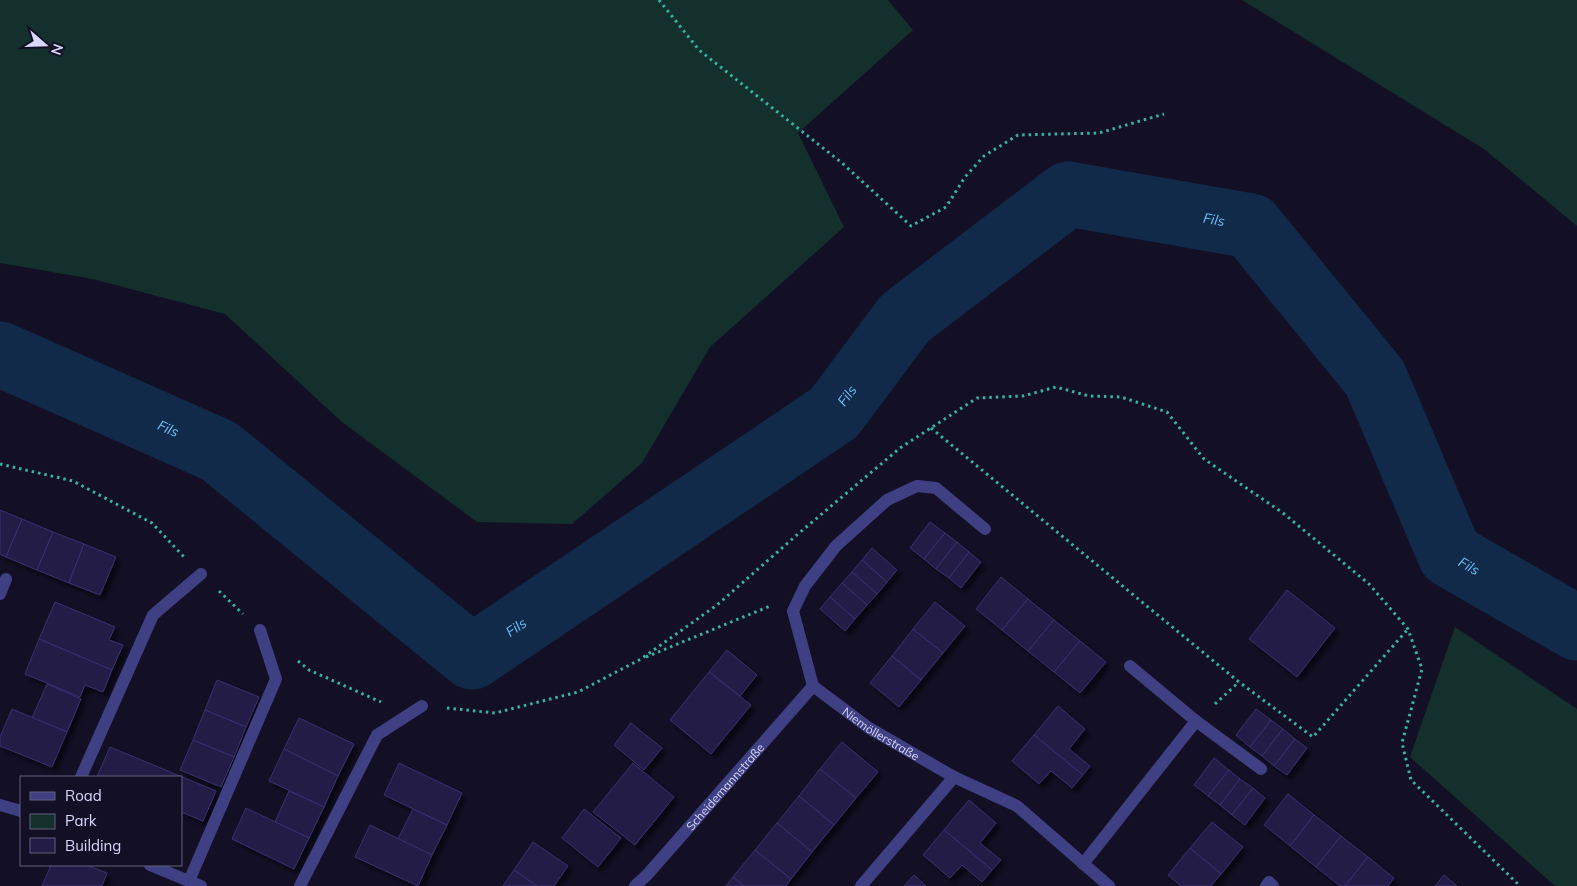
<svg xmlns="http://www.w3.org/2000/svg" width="1577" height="886" font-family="Mulish,sans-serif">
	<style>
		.green { fill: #14302d }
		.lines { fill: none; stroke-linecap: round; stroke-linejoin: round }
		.river { stroke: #112a4a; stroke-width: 65 }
		.building { fill: #231d46; stroke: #393071; filter: url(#shadow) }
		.path { stroke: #35b3a3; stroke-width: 3; stroke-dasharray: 2.5 4; stroke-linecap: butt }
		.lane { stroke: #3e4083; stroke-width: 12 }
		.street { stroke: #3e4083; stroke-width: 12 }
		.labels { text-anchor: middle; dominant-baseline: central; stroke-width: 4.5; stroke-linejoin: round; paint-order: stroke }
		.street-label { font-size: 12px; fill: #d9d7fd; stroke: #131026 }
		.water-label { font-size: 14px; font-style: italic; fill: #6ac0f8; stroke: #131026 }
	</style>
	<defs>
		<filter id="shadow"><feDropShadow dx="4.5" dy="4.5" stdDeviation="2.5" flood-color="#0009"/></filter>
	</defs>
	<rect width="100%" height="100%" fill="#131026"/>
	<!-- green -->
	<g class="green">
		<path d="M0 0H888L913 30 798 133 844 227 710 347 642 463 572 524 477 522 342 422 225 314 93 279 0 263Z"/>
		<path d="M1242 0H1577V226L1484 149Z"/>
		<path d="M1455 627 1577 709V886H1555L1410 757Z"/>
	</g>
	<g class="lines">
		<!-- river -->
		<path class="river" id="s1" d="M0 354 219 451 472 657 834 413 905 318 1068 194 1251 226 1375 378 1450 555 1577 628"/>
	</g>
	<!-- building -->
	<g class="building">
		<path d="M0 510 22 519 6 557 0 554Z"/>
		<path d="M22 519 53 532 37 570 6 557Z"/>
		<path d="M930 522 945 533 924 559 910 548Z"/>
		<path d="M53 532 84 544 69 583 37 570Z"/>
		<path d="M945 533 957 542 936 569 924 559Z"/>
		<path d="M957 542 969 552 949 578 936 569Z"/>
		<path d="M84 544 116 557 100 595 69 583Z"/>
		<path d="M872 548 897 570 887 582 862 560Z"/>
		<path d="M969 552 981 562 961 588 949 578Z"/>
		<path d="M862 560 887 582 877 594 852 572Z"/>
		<path d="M852 572 877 594 867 605 842 583Z"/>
		<path d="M1001 577 1028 599 1002 630 976 609Z"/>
		<path d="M842 583 867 605 855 619 830 597Z"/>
		<path d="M1287 590 1335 628 1297 677 1249 639Z"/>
		<path d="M830 597 855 619 845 631 820 609Z"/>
		<path d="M1028 599 1054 620 1028 651 1002 630Z"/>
		<path d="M55 602 115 627 109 640 123 645 112 670 39 639Z"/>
		<path d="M935 602 965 626 943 653 913 629Z"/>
		<path d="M1054 620 1080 641 1054 672 1028 651Z"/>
		<path d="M913 629 943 653 921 680 892 656Z"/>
		<path d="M39 639 112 670 103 692 85 685 80 697 25 674Z"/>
		<path d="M1080 641 1106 662 1080 693 1054 672Z"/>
		<path d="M727 650 757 675 740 696 709 672Z"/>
		<path d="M892 656 921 680 899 707 870 683Z"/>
		<path d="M709 672 751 705 711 754 670 720Z"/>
		<path d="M217 680 259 697 246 727 205 710Z"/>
		<path d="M47 684 81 699 67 732 32 718Z"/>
		<path d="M1058 706 1085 729 1069 749 1090 766 1083 775 1034 735Z"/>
		<path d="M12 709 67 732 52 767 0 746V737Z"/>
		<path d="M1256 709 1271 720 1250 747 1236 735Z"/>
		<path d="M205 710 246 727 234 757 193 740Z"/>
		<path d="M299 718 354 744 338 776 284 749Z"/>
		<path d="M1271 720 1283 729 1262 756 1250 747Z"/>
		<path d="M631 723 662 748 644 770 614 745Z"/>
		<path d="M1283 729 1295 739 1274 766 1262 756Z"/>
		<path d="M1034 735 1083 775 1072 788 1051 771 1039 784 1012 761Z"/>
		<path d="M1295 739 1307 748 1287 775 1274 766Z"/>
		<path d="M193 740 234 757 221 787 180 770Z"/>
		<path d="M842 742 878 772 856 798 820 769Z"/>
		<path d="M110 747 216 791 203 821 181 812V777H97Z"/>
		<path d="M284 749 338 776 324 807 269 781Z"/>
		<path d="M1214 758 1229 770 1208 796 1194 785Z"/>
		<path d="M399 763 462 793 447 825 384 795Z"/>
		<path d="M633 763 674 797 635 845 593 812Z"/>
		<path d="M820 769 856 798 834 825 799 796Z"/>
		<path d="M1229 770 1240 779 1220 805 1208 796Z"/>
		<path d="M1240 779 1253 788 1232 815 1220 805Z"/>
		<path d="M1253 788 1265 798 1245 825 1232 815Z"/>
		<path d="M289 791 324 807 309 838 275 822Z"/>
		<path d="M1288 794 1314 815 1290 846 1264 825Z"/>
		<path d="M799 796 834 825 812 852 777 823Z"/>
		<path d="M969 800 996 823 980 843 1001 860 992 870 944 830Z"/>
		<path d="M246 808 309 838 294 869 232 839Z"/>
		<path d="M413 809 447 825 432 855 398 839Z"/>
		<path d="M584 809 621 838 598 867 562 838Z"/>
		<path d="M1314 815 1341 836 1316 867 1290 846Z"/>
		<path d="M1212 822 1243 847 1221 874 1190 848Z"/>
		<path d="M777 823 812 852 791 879 755 850Z"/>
		<path d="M370 825 432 855 418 886 355 857Z"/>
		<path d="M944 830 992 870 982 882 962 865 950 878 923 855Z"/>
		<path d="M1341 836 1368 857 1345 886H1340L1316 867Z"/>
		<path d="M533 842 568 866 554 886H537L514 870Z"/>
		<path d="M1190 848 1221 874 1211 886H1181L1168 875Z"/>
		<path d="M755 850 791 879 786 886H744L733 877Z"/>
		<path d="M1368 857 1394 878 1388 886H1345Z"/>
		<path d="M51 865H86L107 873 102 886H42Z"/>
		<path d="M514 870 537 886H503Z"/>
		<path d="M914 875 926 886H904Z"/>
		<path d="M1444 875 1457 886H1435Z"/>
		<path d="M733 877 744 886H726Z"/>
	</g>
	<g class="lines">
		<!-- path -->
		<g class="path">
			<path d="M659 0 699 50 842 163 911 226 946 207 965 177 984 156 1018 135 1099 133 1164 114"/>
			<path d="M931 428 1239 682 1313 737 1408 629"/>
			<path d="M0 464 73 481 152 523 184 557"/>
			<path d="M219 591 243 614"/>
			<path d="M646 657 770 606"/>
			<path d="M298 661 309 670 381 702"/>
			<path d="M1215 704 1239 682"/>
			<path d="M447 708 495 713 578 692 641 659 717 605 798 534 900 448 977 398 1023 396 1056 387 1089 396 1121 397 1167 412 1204 459 1283 513 1369 584 1408 629 1422 669 1402 743 1411 780 1520 886"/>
		</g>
		<!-- lane -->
		<g class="lane">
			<path d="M0 594 6 579"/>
			<path d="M1130 666 1196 721 1261 769"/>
			<path d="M813 686 793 611 805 586 836 546 887 500 917 486 936 488 985 529"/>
			<path d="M81 777 153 615 201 574"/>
			<path d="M1083 864 1196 721"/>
			<path d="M189 881 276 679 260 630"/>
			<path d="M300 886 377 735 422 706"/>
			<path d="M1266 886 1269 882 1273 886"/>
		</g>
		<!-- street -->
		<g class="street">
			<path d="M0 805 21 811"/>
			<path d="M150 865 201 886"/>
			<path id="s2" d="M635 886 647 875 813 686 869 728 954 777 1017 806 1109 886"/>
			<path d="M861 886 954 777"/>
		</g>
	</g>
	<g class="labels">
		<!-- street labels -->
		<g class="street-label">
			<text stroke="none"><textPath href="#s2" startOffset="351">Niemöllerstraße</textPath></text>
			<text stroke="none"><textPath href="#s2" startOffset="134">Scheidemannstraße</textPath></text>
		</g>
		<!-- water labels -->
		<g class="water-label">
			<text stroke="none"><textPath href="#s1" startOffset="1474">Fils</textPath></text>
			<text stroke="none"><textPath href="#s1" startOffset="1024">Fils</textPath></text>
			<text stroke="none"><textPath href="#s1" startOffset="184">Fils</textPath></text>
			<text stroke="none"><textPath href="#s1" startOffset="1922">Fils</textPath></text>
			<text stroke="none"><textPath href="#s1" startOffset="619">Fils</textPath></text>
		</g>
	</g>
	<!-- legend -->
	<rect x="20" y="776" width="162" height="90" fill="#131026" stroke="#62607c"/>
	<rect x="30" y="792" width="25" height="8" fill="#3e4083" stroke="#62607c"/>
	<text x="65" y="801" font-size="15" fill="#d9d7fd">Road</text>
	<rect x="30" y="814" width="25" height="15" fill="#14302d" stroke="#62607c"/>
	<text x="65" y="826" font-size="15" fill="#d9d7fd">Park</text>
	<rect x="30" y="838" width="25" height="15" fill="#231d46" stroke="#62607c"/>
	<text x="65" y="851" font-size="15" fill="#d9d7fd">Building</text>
	<!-- north arrow -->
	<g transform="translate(45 45) rotate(110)" stroke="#131026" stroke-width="4" paint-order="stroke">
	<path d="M0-4L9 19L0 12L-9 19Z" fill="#d9d7fd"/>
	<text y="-8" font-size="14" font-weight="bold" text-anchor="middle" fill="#d9d7fd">N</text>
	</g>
</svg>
